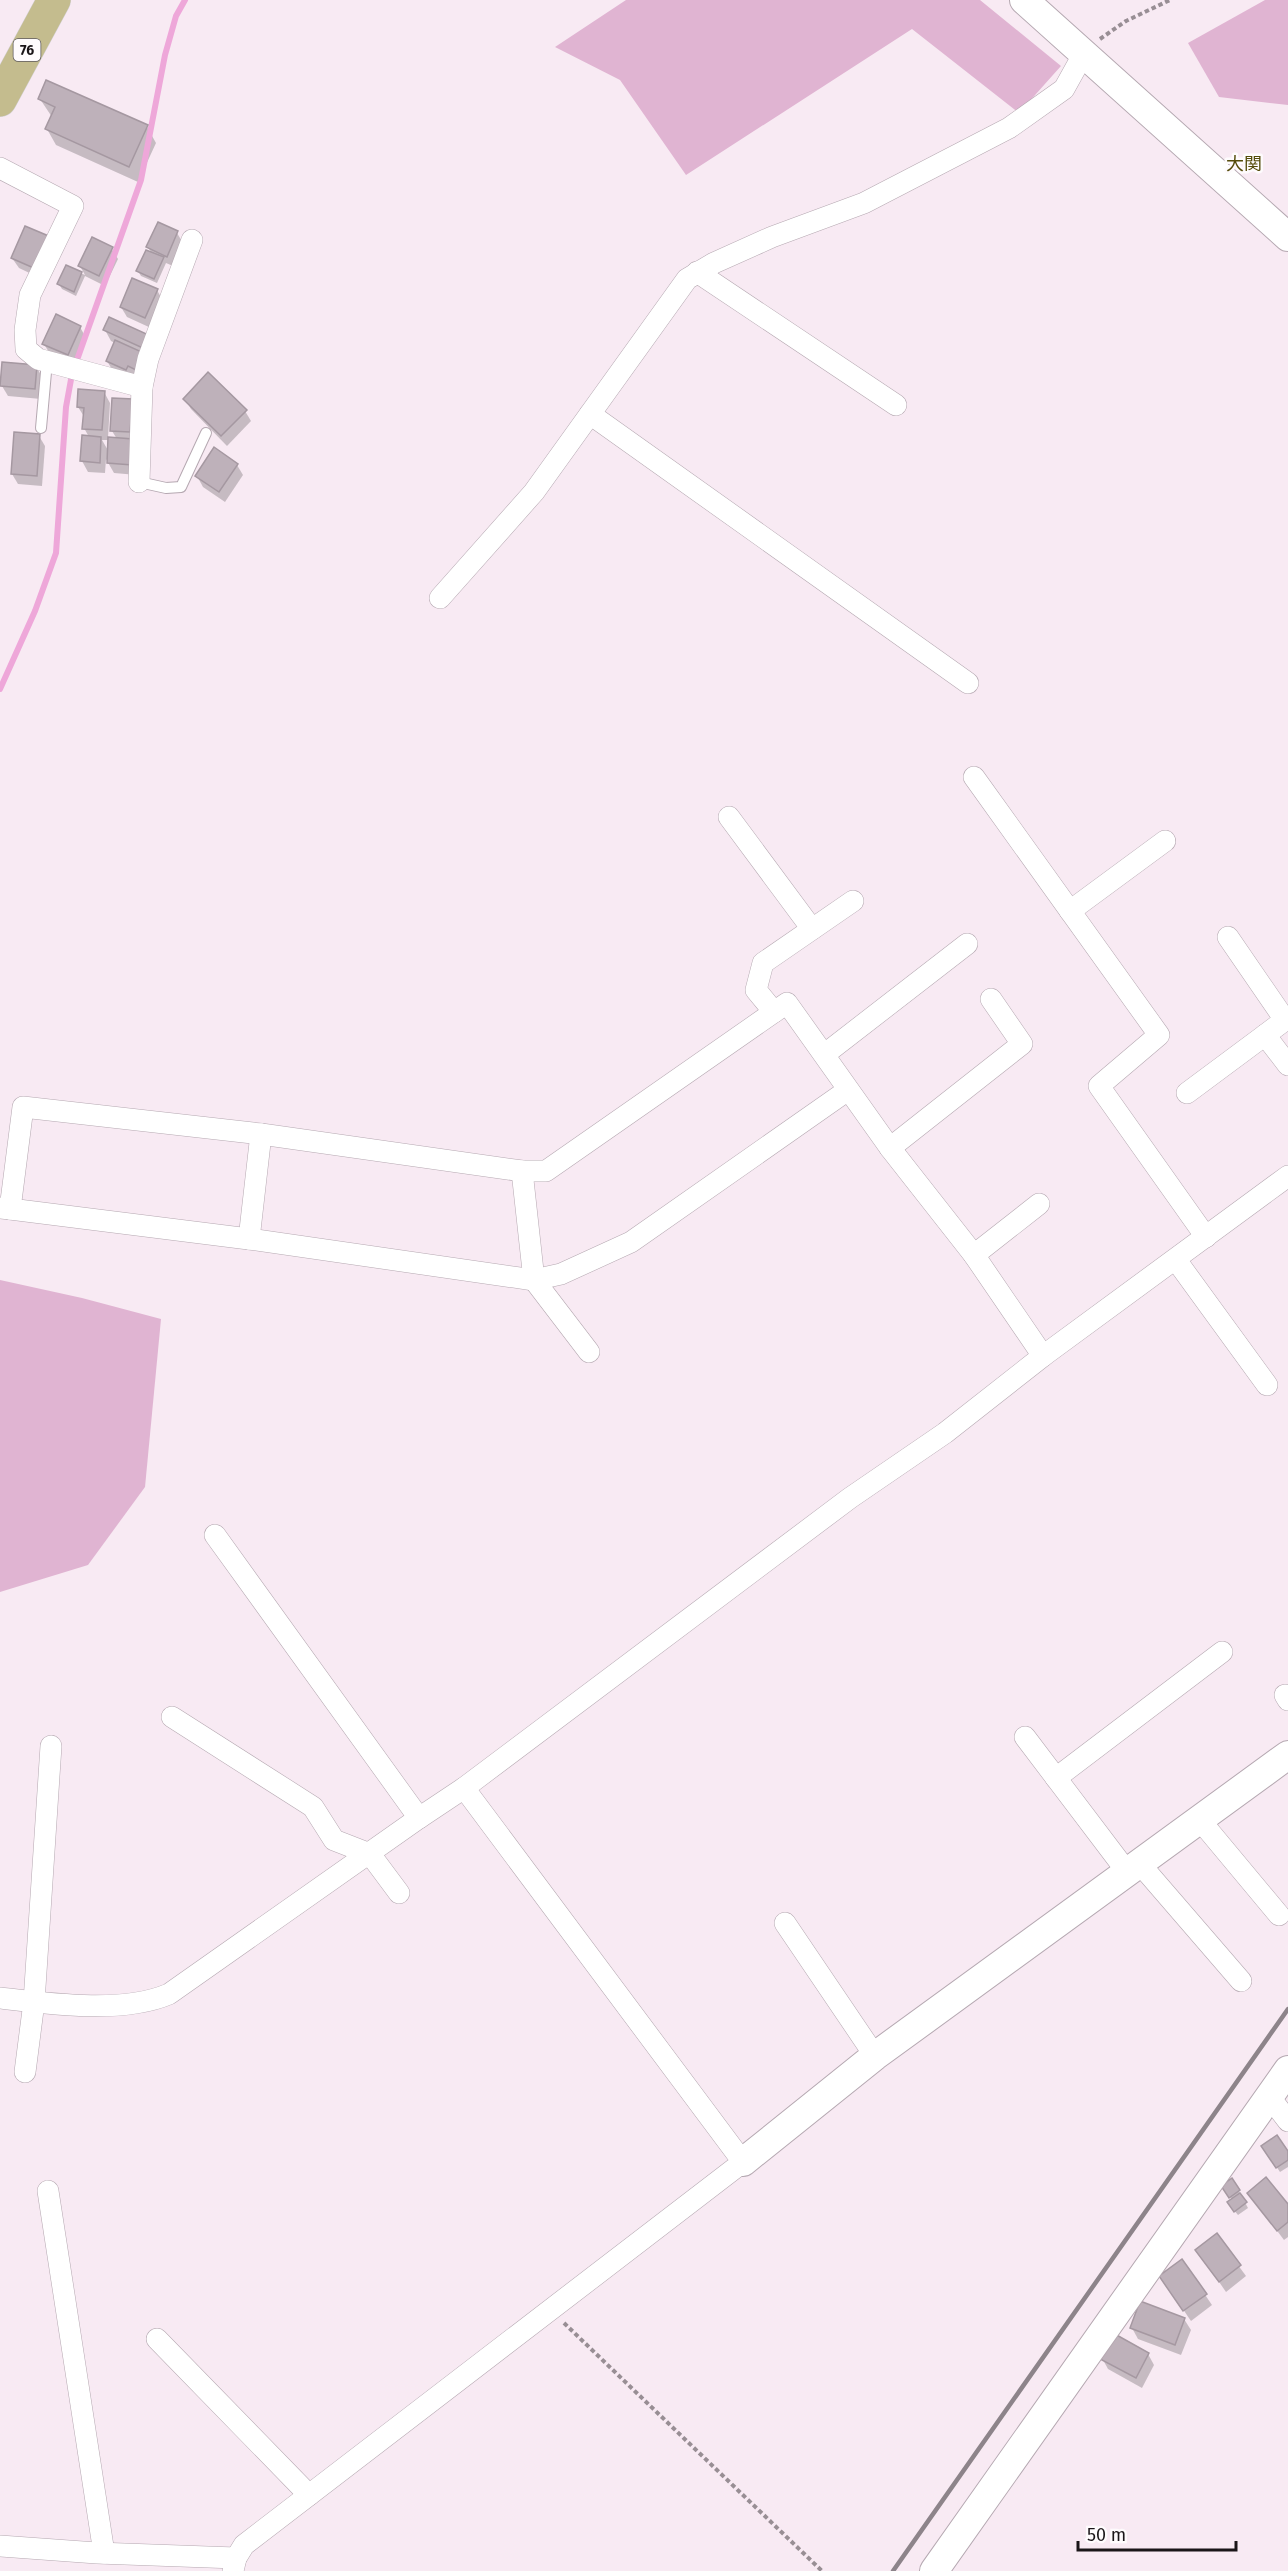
<svg xmlns="http://www.w3.org/2000/svg" width="1288" height="2571" font-family="'Fira Sans','Noto Sans JP',sans-serif">
	<style>
		.green { fill: #e0b4d2 }
		.shadow { fill: #0003; fill-rule: evenodd }
		.lines { fill: none; stroke-linecap: round; stroke-linejoin: round }
		.stream { stroke: #eea7d9; stroke-width: 6 }
		.building { fill: #beb1ba; stroke: #a598a1; stroke-width: 1.5 }
		.lane-casing { stroke: #b5a8b1; stroke-width: 12 }
		.street-casing { stroke: #b5a8b1; stroke-width: 22 }
		.secondary-casing { stroke: #b5a8b1; stroke-width: 30 }
		.primary-casing { stroke: #d1d0d1; stroke-width: 34 }
		.path { stroke: #988e94; stroke-width: 4; stroke-dasharray: 4.5 3; stroke-linecap: butt }
		.lane { stroke: #fff; stroke-width: 10 }
		.street { stroke: #fff; stroke-width: 21 }
		.secondary { stroke: #fff; stroke-width: 28 }
		.primary { stroke: #c4bc8e; stroke-width: 33 }
		.rail { stroke: #8d848a; stroke-width: 4.5 }
		.labels { text-anchor: middle; dominant-baseline: central; stroke-width: 5; stroke-linejoin: round; paint-order: stroke }
		.shield { fill: #fefbfd; stroke: #5e5a5d; stroke-width: 1.5 }
		.shield-label { font-size: 14px; font-weight: bold; fill: #1a1518 }
		.quarter-label { font-size: 18px; fill: #554c0b; stroke: #fefbfd }
	</style>
	<rect width="100%" height="100%" fill="#f8eaf3"/>
	<!-- green -->
	<g class="green">
		<path d="M626 0H980L1061 66 1019 113 912 29 686 175 620 80 555 47Z"/>
		<path d="M1265 0H1288V105L1219 97 1188 43Z"/>
		<path d="M0 1280 82 1298 161 1319 145 1487 88 1565 0 1592Z"/>
	</g>
	<!-- shadow -->
	<g class="shadow">
		<path d="M40 99 147 127 156 143 138 182 56 145 47 129 52 117Z"/>
		<path d="M26 228 42 279 19 268 12 258Z"/>
		<path d="M177 233 183 243 173 266 166 263 157 283 141 276 138 271 152 254 148 247Z"/>
		<path d="M111 248 118 259 105 286 85 276 76 296 62 289 59 284 67 267 85 275 80 266Z"/>
		<path d="M157 290 163 301 151 328 127 317 121 307Z"/>
		<path d="M80 327 86 338 74 365 50 354 44 344Z"/>
		<path d="M105 330 150 337 142 380 113 371 107 361 115 343 111 341Z"/>
		<path d="M36 366 42 377 41 399 8 396 2 386Z"/>
		<path d="M104 392 110 403 108 438 117 439 112 431 138 411 137 475 114 473 106 459 105 473 88 472 82 461 89 437 84 428 85 418 78 407ZM102 440H110L109 452Z"/>
		<path d="M185 399 245 411 251 421 227 446 191 409Z"/>
		<path d="M39 436 45 446 42 486 18 484 12 474Z"/>
		<path d="M237 465 243 475 225 502 203 487 197 476Z"/>
		<path d="M1266 2151 1288 2153V2167L1280 2172Z"/>
		<path d="M1226 2191H1239L1248 2208 1238 2215 1232 2208V2200Z"/>
		<path d="M1249 2193 1288 2206V2237L1284 2240Z"/>
		<path d="M1216 2235 1246 2276 1226 2292 1197 2250Z"/>
		<path d="M1182 2261 1212 2305 1191 2321 1161 2277Z"/>
		<path d="M1184 2319 1191 2330 1181 2355 1138 2339 1132 2328Z"/>
		<path d="M1148 2354 1154 2365 1142 2388 1108 2369 1102 2358Z"/>
	</g>
	<g class="lines">
		<!-- stream -->
		<path class="stream" d="M0 689 35 611 56 553 66 407 72 374 141 180 165 55 176 16 185 0"/>
	</g>
	<!-- building -->
	<g class="building">
		<path d="M46 80 148 125 129 167 45 129 55 107 38 99Z"/>
		<path d="M158 222 178 231 167 257 146 247Z"/>
		<path d="M25 226 51 237 36 269 11 258Z"/>
		<path d="M92 237 113 247 99 276 78 266Z"/>
		<path d="M146 250 164 257 154 279 136 271Z"/>
		<path d="M66 265 82 272 74 292 57 284Z"/>
		<path d="M132 278 158 289 145 318 120 307Z"/>
		<path d="M56 314 81 326 68 355 42 344Z"/>
		<path d="M109 317 151 336 145 349 103 330Z"/>
		<path d="M115 340 144 353 136 370 128 366 126 370 106 361Z"/>
		<path d="M2 362 37 365 35 389 0 386Z"/>
		<path d="M208 372 247 410 221 436 183 399Z"/>
		<path d="M78 389 105 391 102 430 82 429 84 408 77 407Z"/>
		<path d="M112 398 133 399 130 432 110 431Z"/>
		<path d="M14 432 40 434 37 476 11 474Z"/>
		<path d="M82 435 101 437 100 463 80 461Z"/>
		<path d="M108 437 133 439 132 465 107 463Z"/>
		<path d="M214 447 238 464 219 492 195 476Z"/>
		<path d="M1277 2135 1288 2151V2160L1276 2168 1261 2146Z"/>
		<path d="M1266 2177 1288 2204V2222L1277 2231 1247 2193Z"/>
		<path d="M1232 2178 1240 2190 1229 2198 1221 2186Z"/>
		<path d="M1240 2193 1247 2202 1234 2212 1227 2202Z"/>
		<path d="M1217 2233 1241 2265 1219 2282 1195 2250Z"/>
		<path d="M1182 2259 1207 2294 1183 2311 1159 2276Z"/>
		<path d="M1140 2301 1185 2318 1175 2345 1130 2328Z"/>
		<path d="M1113 2333 1149 2353 1136 2378 1100 2359Z"/>
	</g>
	<g class="lines">
		<defs>
			<g id="lane">
				<path d="M41 428 47 361"/>
				<path d="M139 482 166 488 181 487 206 433"/>
			</g>
			<g id="street">
				<path d="M0 168 73 206 30 295 25 330 26 349 38 359 142 387"/>
				<path d="M697 272 896 405"/>
				<path d="M590 414 968 683"/>
				<path d="M139 482 142 387 148 359 192 240"/>
				<path d="M440 598 534 492 687 279 714 263 772 237 864 203 1009 128 1064 89 1084 53"/>
				<path d="M974 777 1159 1035 1099 1086 1206 1237"/>
				<path d="M729 817 812 929"/>
				<path d="M1070 911 1165 841"/>
				<path d="M1228 937 1285 1020 1265 1035"/>
				<path d="M774 1012 756 990 763 963 853 901"/>
				<path d="M825 1054 967 944"/>
				<path d="M1187 1093 1265 1035 1288 1065"/>
				<path d="M890 1148 1022 1044 991 999"/>
				<path d="M522 1171 534 1280 589 1352"/>
				<path d="M0 1208 10 1209 23 1107 261 1134 522 1171H546L787 1003 890 1148 974 1255 1043 1356"/>
				<path d="M10 1209 249 1239 534 1280 561 1274 631 1242 848 1090"/>
				<path d="M249 1239 261 1134"/>
				<path d="M974 1255 1039 1204"/>
				<path d="M1176 1260 1267 1385"/>
				<path d="M215 1535 419 1818"/>
				<path d="M1285 1695 1288 1700"/>
				<path d="M172 1717 313 1807 334 1840 370 1854 399 1893"/>
				<path d="M1025 1737 1128 1873"/>
				<path d="M1056 1778 1222 1652"/>
				<path d="M1199 1819 1279 1915"/>
				<path d="M1140 1864 1241 1981"/>
				<path d="M785 1923 875 2056"/>
				<path d="M0 1998C51 2004 122 2014 169 1994L419 1818 464 1788 850 1498 945 1433 1043 1356 1288 1176"/>
				<path d="M25 2072 34 2002 51 1746"/>
				<path d="M1269 2096 1288 2121"/>
				<path d="M48 2191 104 2553"/>
				<path d="M157 2339 309 2495"/>
				<path d="M0 2546 97 2553 236 2558"/>
				<path d="M233 2571 236 2558 244 2545 743 2162 464 1788"/>
			</g>
			<g id="secondary">
				<path d="M1024 0 1288 237"/>
				<path d="M743 2162 875 2056 1288 1755"/>
				<path d="M934 2571 1288 2070"/>
			</g>
			<path id="primary" d="M0 100 54 0"/>
		</defs>
		<!-- lane casing -->
		<use href="#lane" class="lane-casing"/>
		<!-- street casing -->
		<use href="#street" class="street-casing"/>
		<!-- secondary casing -->
		<use href="#secondary" class="secondary-casing"/>
		<!-- primary casing -->
		<use href="#primary" class="primary-casing"/>
		<!-- path -->
		<g class="path">
			<path d="M1100 39 1126 21 1170 0"/>
			<path d="M564 2323 822 2571"/>
		</g>
		<!-- lane -->
		<use href="#lane" class="lane"/>
		<!-- street -->
		<use href="#street" class="street"/>
		<!-- secondary -->
		<use href="#secondary" class="secondary"/>
		<!-- primary -->
		<use href="#primary" class="primary"/>
		<!-- rail -->
		<path class="rail" d="M893 2571 1288 2009"/>
	</g>
	<g class="labels">
		<!-- shield labels -->
		<rect class="shield" x="13.5" y="39" width="27" height="22" rx="4.5"/>
		<g class="shield-label">
			<text x="27" y="50">76</text>
		</g>
		<!-- quarter labels -->
		<g class="quarter-label">
			<text x="1244" y="164">大関</text>
		</g>
	</g>
	<!-- scale -->
	<path d="M1078 2541v9h158v-9" fill="none" stroke="#1a1518" stroke-width="3"/>
	<text x="1087" y="2541" font-size="18" fill="#1a1518" stroke="#fefbfd" stroke-width="4.5" paint-order="stroke">50 m</text>
</svg>
